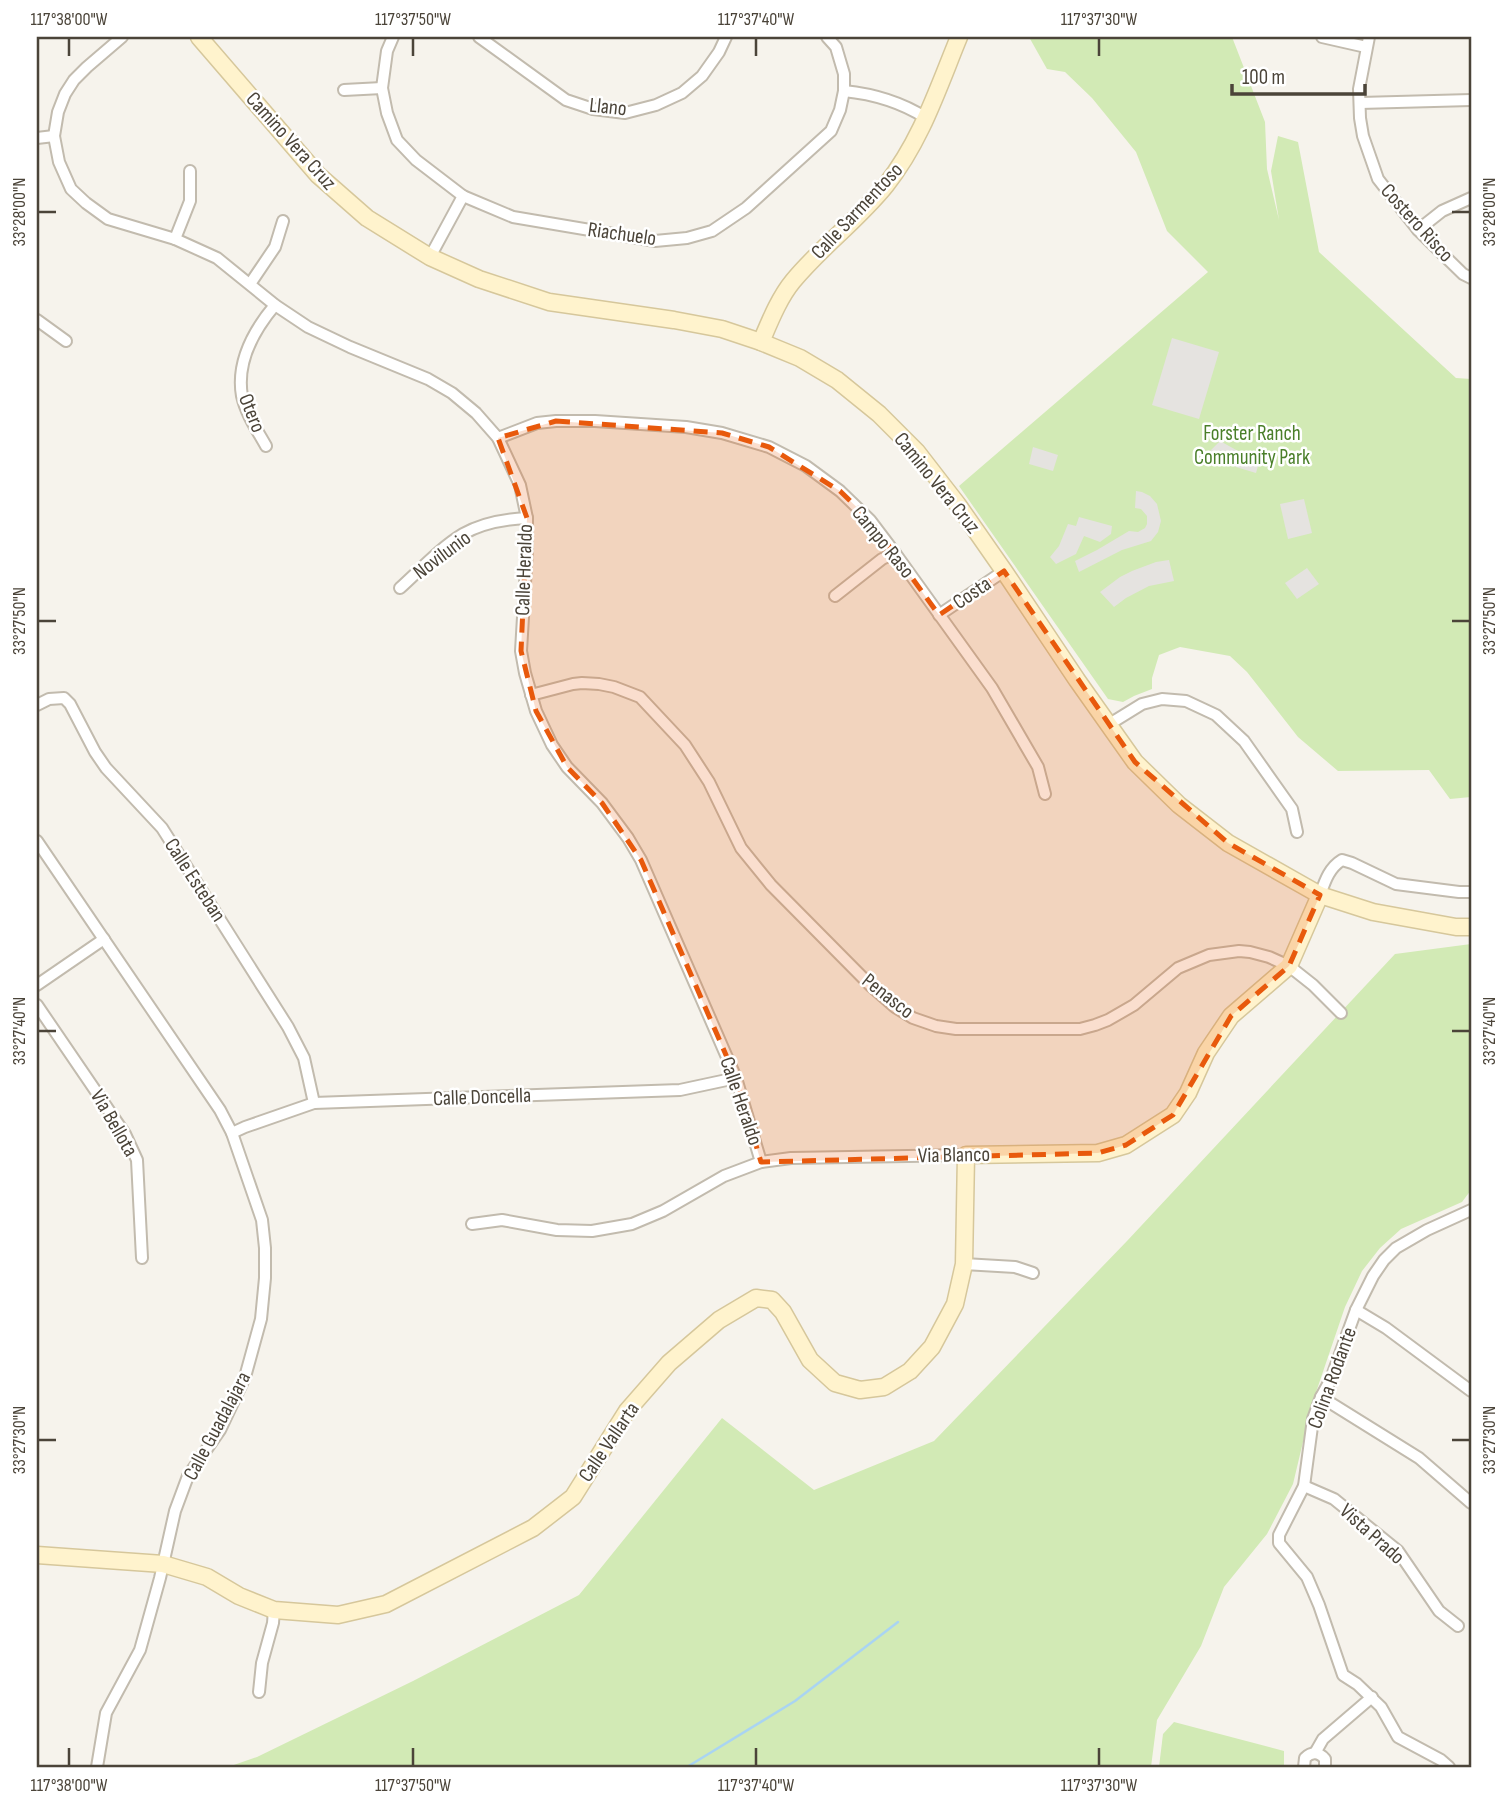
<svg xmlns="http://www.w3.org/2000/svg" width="1508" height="1804" font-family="'Sofia Sans Condensed',sans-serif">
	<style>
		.green { fill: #d2eab5 }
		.parking { fill: #e5e3e0 }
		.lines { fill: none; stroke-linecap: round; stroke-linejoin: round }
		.stream { stroke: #a9d4f2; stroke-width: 2.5 }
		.street-casing { stroke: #c2bbae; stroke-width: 14 }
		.secondary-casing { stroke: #d6c79b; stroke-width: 19 }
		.street { stroke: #fff; stroke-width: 10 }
		.secondary { stroke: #fff3cd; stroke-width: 16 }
		.marked { fill: #e8590c; fill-opacity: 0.2; stroke: #e8590c; stroke-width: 5; stroke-dasharray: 14 9; stroke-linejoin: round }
		.ticks { fill: none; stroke: #4b4439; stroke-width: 2.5 }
		.labels { text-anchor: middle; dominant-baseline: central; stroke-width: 5; stroke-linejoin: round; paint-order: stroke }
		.street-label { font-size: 21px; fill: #4b4439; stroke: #fff }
		.park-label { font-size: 21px; fill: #4a7f2a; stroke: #fff }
		.neatline { fill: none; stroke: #4b4439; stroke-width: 2.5 }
		.ticks-label { font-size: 18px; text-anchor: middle; fill: #4b4439 }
	</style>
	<rect width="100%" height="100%" fill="#f6f3ec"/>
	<!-- green -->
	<g class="green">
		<path d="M1029 37H1232L1265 122 1267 169 1279 220 1271 171 1278 136 1298 142 1319 252 1456 378 1471 379V797L1450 799 1429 770 1338 771 1298 737 1247 672 1230 656 1180 647 1159 655 1152 678V689L1134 696 1123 702 1108 699 959 486 1208 272 1167 231 1136 152 1092 98 1065 72 1047 69Z"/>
		<path d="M1471 944V1190L1462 1202 1401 1229 1380 1248 1362 1271 1345 1307 1312 1404 1293 1484 1267 1534 1224 1587 1201 1646 1157 1720 1151 1767H228L257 1757 413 1681 579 1595 722 1418 814 1490 934 1441 1127 1241 1395 954Z"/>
		<path d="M1174 1722 1284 1751V1767H1159L1163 1734Z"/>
	</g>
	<!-- parking -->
	<g class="parking">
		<path d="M1172 338 1219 352 1199 419 1152 405Z"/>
		<path d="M1220 441 1238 451 1260 459 1256 473 1236 467 1209 452Z"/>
		<path d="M1033 447 1058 455 1053 471 1029 464Z"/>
		<path d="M1136 491 1142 492 1150 496 1157 504 1161 521 1158 532 1151 541 1122 550 1079 572 1075 561 1097 550 1129 531 1138 532 1145 528 1147 524V516L1141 509 1135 508Z"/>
		<path d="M1304 499 1312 533 1288 539 1280 504Z"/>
		<path d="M1079 517 1112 526 1111 534 1100 542 1084 536 1076 554 1056 564 1050 557 1059 546 1068 524 1076 526Z"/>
		<path d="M1169 560 1174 581 1149 586 1126 598 1114 607 1100 592 1120 577 1132 571 1156 562Z"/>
		<path d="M1307 568 1319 584 1297 599 1285 583Z"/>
	</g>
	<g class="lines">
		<!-- stream -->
		<path class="stream" d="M687 1767 795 1701 898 1622"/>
		<defs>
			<g id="street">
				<path d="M122 37 87 67 74 80 65 94 58 112 54 136 59 162 71 189 86 203 108 219 175 239 217 258 275 305 308 327 350 347 428 379 452 393 476 413 498 438 520 485 527 518V549L521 651 525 673 536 711 552 745 567 767 602 803 628 838 641 860 736 1078 761 1162"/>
				<path d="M393 37 387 51 382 88 387 113 397 140 416 160 463 196 513 217 655 241 687 238 712 231 746 208 831 131 840 110 844 91V74L836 47 827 37"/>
				<path d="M479 37 566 100 593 109 625 113 656 105 682 93 702 76 719 52 726 37"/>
				<path d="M1322 37 1366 47"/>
				<path d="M1369 37 1359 89 1360 118 1363 136 1378 179 1418 230 1463 274 1471 278"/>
				<path d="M344 90 382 88"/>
				<path d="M844 91C874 94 901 102 926 118"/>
				<path d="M1360 103 1471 100"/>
				<path d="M37 138 54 136"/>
				<path d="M1418 230 1442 211 1471 198"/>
				<path d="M175 239 190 201V171"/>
				<path d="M430 257 463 196"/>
				<path d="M250 284 275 247 283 221"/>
				<path d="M37 320 66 341"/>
				<path d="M498 438 537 423 556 421H595L686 427 722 433 769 447 806 466 840 491 870 520 895 553 992 688 1038 767 1045 794"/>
				<path d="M266 446C257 430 246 414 242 396 236 362 254 330 275 305"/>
				<path d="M400 588C420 570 440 548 463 534 482 523 506 519 527 518"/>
				<path d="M835 596 882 559 895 553"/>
				<path d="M939 615 1004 571"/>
				<path d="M531 695 573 684 582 683 599 684 614 687 640 697 685 745 709 782 741 848 771 885 871 986 895 1007 913 1018 936 1026 956 1029H1080L1095 1025 1108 1020 1134 1005 1178 968 1209 955 1239 951 1250 952 1269 957 1289 966 1313 985 1341 1013"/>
				<path d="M37 705 49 699 64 698 70 704 95 752 106 768 162 828 288 1027 304 1058 314 1103"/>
				<path d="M1108 725 1142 704 1162 699 1186 701 1216 715 1244 741 1292 809 1297 832"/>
				<path d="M37 841 220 1110 232 1133 262 1220 265 1248V1278L261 1319 245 1377 220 1430 188 1476 175 1511 160 1578 140 1650 106 1713 97 1767"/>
				<path d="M1320 895C1325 881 1329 868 1342 860L1352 863 1396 884 1459 892H1471"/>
				<path d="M37 985 104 939"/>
				<path d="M37 1005 125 1134 137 1160 142 1258"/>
				<path d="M232 1133 245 1127 314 1103 680 1090 736 1078"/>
				<path d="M472 1224 502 1220 557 1230 592 1231 632 1224 663 1211 724 1176 761 1162 791 1158 966 1155"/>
				<path d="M964 1264 1015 1267 1033 1273"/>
				<path d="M1356 1310 1386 1328 1471 1391"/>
				<path d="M1321 1397 1419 1458 1471 1503"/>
				<path d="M1304 1486 1334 1499 1398 1551 1439 1611 1458 1626"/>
				<path d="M259 1692 262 1663 273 1623 274 1610"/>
				<path d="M1315 1753 1323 1739 1372 1697"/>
				<path d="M1304 1767 1305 1758C1312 1751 1319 1752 1325 1759V1767"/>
				<path d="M1449 1767 1441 1760 1398 1737 1381 1707 1357 1684 1343 1675 1319 1605 1307 1577 1279 1543V1535L1304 1486 1313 1419 1321 1397 1331 1379 1356 1310 1373 1276 1384 1260 1396 1248 1427 1230 1471 1210"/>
			</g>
			<g id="secondary">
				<path d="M199 37 318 175 367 218 430 257 479 279 549 302 674 320 722 329 761 342 800 358 837 380 879 414 917 452 958 505 1004 571 1077 680 1135 762 1179 805 1228 843 1320 895 1373 912 1456 927H1471"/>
				<path d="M761 342C770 321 779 298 793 281 822 246 858 220 886 185 921 141 938 88 959 37"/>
				<path d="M37 1555 163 1564 207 1577 239 1596 274 1610 338 1615 386 1604 533 1528 573 1497 627 1411 669 1363 719 1320 756 1298 772 1300 783 1312 810 1360 835 1383 860 1390 884 1387 910 1371 932 1347 955 1304 964 1264 966 1155 1098 1153 1126 1145 1173 1115 1188 1093 1206 1053 1231 1016 1289 966 1320 895"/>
			</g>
		</defs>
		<!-- street casing -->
		<use href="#street" class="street-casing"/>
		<!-- secondary casing -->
		<use href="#secondary" class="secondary-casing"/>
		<!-- street -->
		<use href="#street" class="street"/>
		<!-- secondary -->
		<use href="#secondary" class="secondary"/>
	</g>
	<!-- marked area -->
	<path class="marked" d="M556 421 722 433 769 447 840 491 870 520 939 615 1004 571 1135 762 1228 843 1320 895 1289 966 1231 1016 1173 1115 1126 1145 1098 1153 761 1162 736 1078 641 860 602 803 567 767 536 711 521 651 527 518 498 438Z"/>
	<!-- ticks -->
	<path class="ticks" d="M69 38V56M413 38V56M756 38V56M1099 38V56M38 212H56M1452 212H1470M38 621H56M1452 621H1470M38 1031H56M1452 1031H1470M38 1440H56M1452 1440H1470M69 1748V1766M413 1748V1766M756 1748V1766M1099 1748V1766"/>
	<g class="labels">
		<!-- street labels -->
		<g class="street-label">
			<text transform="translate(608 107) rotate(6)">Llano</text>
			<text transform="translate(291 141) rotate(48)">Camino Vera Cruz</text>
			<text transform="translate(857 211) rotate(-47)">Calle Sarmentoso</text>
			<text transform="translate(1417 223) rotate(48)">Costero Risco</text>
			<text transform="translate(622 234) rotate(8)">Riachuelo</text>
			<text transform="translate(252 413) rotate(68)">Otero</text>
			<text transform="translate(937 483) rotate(51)">Camino Vera Cruz</text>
			<text transform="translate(883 542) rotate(51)">Campo Raso</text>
			<text transform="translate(442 555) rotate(-37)">Novilunio</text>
			<text transform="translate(524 570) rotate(-88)">Calle Heraldo</text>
			<text transform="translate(972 593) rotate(-34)">Costa</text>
			<text transform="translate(195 880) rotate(57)">Calle Esteban</text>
			<text transform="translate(888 996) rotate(38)">Penasco</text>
			<text transform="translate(482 1097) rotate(-2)">Calle Doncella</text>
			<text transform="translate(741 1101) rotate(71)">Calle Heraldo</text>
			<text transform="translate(114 1123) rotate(60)">Via Bellota</text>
			<text transform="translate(954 1155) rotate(-1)">Via Blanco</text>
			<text transform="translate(1332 1378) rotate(-70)">Colina Rodante</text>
			<text transform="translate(217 1426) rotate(-62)">Calle Guadalajara</text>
			<text transform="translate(609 1442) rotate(-56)">Calle Vallarta</text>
			<text transform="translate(1372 1534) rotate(42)">Vista Prado</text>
		</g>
		<!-- park labels -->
		<g class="park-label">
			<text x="1252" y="433">Forster Ranch<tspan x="1252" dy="24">Community Park</tspan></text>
		</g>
	</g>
	<!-- border -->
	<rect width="1508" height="1804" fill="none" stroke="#ffffff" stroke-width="77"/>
	<!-- scale -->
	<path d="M1232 84v10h133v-10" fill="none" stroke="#4b4439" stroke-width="3.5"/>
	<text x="1242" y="84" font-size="21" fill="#4b4439" stroke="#ffffff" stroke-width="5" paint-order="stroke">100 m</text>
	<rect x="38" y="38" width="1432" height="1728" class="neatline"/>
	<g class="ticks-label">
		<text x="69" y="25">117°38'00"W</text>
		<text x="413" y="25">117°37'50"W</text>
		<text x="756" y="25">117°37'40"W</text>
		<text x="1099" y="25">117°37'30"W</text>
		<text transform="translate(19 212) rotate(-90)" y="6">33°28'00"N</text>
		<text transform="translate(1489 212) rotate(-90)" y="6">33°28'00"N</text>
		<text transform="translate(19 621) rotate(-90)" y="6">33°27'50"N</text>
		<text transform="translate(1489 621) rotate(-90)" y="6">33°27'50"N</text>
		<text transform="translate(19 1031) rotate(-90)" y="6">33°27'40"N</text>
		<text transform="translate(1489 1031) rotate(-90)" y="6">33°27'40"N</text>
		<text transform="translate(19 1440) rotate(-90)" y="6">33°27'30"N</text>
		<text transform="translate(1489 1440) rotate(-90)" y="6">33°27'30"N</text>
		<text x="69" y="1791">117°38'00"W</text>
		<text x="413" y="1791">117°37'50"W</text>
		<text x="756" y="1791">117°37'40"W</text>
		<text x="1099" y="1791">117°37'30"W</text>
	</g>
</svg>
